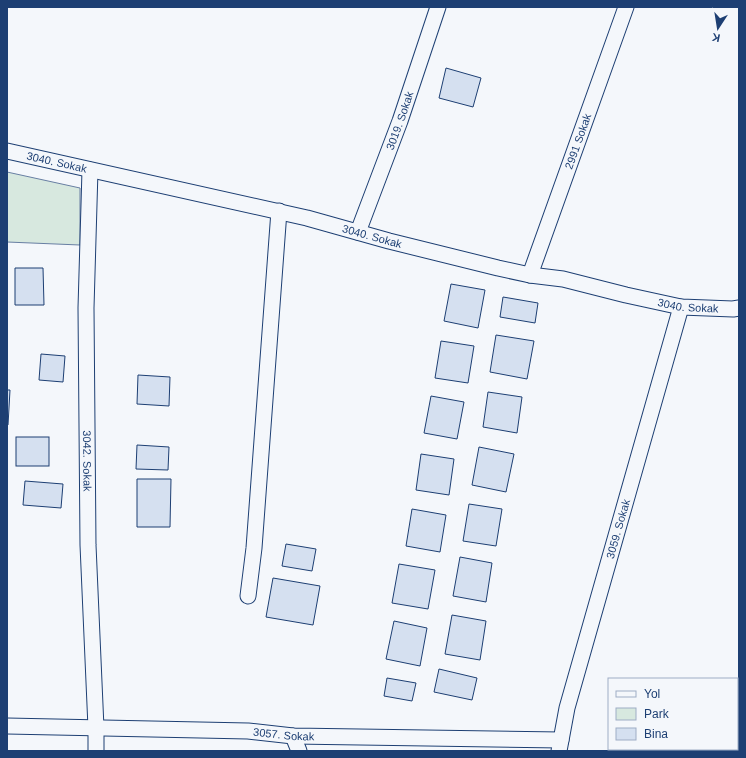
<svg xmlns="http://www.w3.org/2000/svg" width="746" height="758" font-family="Helvetica,sans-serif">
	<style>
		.green { fill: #d7e8df; stroke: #687fa3 }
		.building { fill: #d5e0f0; stroke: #1d3f73 }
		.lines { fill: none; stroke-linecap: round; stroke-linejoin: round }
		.minor-casing { stroke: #1d3f73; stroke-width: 17 }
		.minor { stroke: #f4f7fb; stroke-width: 15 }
		.labels { text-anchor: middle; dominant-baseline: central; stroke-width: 3; stroke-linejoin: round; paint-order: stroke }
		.street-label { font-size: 11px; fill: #1d3f73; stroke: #f4f7fb }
	</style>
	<rect width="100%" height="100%" fill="#f4f7fb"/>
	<!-- green -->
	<path class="green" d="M7 172 80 188V245L7 242Z"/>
	<!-- building -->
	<g class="building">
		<path d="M446 68 481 78 473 107 439 98Z"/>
		<path d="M15 268H43L44 305H15Z"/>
		<path d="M451 284 485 290 478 328 444 321Z"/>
		<path d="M503 297 538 303 535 323 500 317Z"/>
		<path d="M496 335 534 341 527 379 490 372Z"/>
		<path d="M441 341 474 346 468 383 435 378Z"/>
		<path d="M41 354 65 356 63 382 39 380Z"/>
		<path d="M138 375 170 377 169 406 137 404Z"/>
		<path d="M7 390H10L8 425H7Z"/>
		<path d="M488 392 522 397 517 433 483 427Z"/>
		<path d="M431 396 464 402 457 439 424 433Z"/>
		<rect x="16" y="437" width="33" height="29"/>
		<path d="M137 445 169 447 168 470 136 469Z"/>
		<path d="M479 447 514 454 506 492 472 485Z"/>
		<path d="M421 454 454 459 449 495 416 490Z"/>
		<path d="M137 479H171L170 527H137Z"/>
		<path d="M25 481 63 484 61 508 23 505Z"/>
		<path d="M469 504 502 509 496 546 463 541Z"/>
		<path d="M412 509 446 515 440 552 406 546Z"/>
		<path d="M286 544 316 549 312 571 282 566Z"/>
		<path d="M460 557 492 563 486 602 453 596Z"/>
		<path d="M399 564 435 570 428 609 392 603Z"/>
		<path d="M273 578 320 586 313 625 266 617Z"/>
		<path d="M452 615 486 621 480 660 445 654Z"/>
		<path d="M394 621 427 628 420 666 386 659Z"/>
		<path d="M439 669 477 678 472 700 434 692Z"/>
		<path d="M387 678 416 683 412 701 384 696Z"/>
	</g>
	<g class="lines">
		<defs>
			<g id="minor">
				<path id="s1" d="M7 151 307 218 389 241 498 268 530 275 563 279 626 295 681 307 733 309 739 308"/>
				<path id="s2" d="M90 170 86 308 88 545 96 728V751"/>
				<path id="s3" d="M358 232 400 121 438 7"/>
				<path id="s4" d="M530 275 626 7"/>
				<path d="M248 596 254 548 279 211"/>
				<path id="s5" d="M7 726 248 731 293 736 561 740"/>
				<path d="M293 736 299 751"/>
				<path id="s6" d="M559 751 567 708 681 307"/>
			</g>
		</defs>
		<!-- minor casing -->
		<use href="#minor" class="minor-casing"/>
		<!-- minor -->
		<use href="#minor" class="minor"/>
	</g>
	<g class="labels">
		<!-- street labels -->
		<g class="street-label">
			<text stroke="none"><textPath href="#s3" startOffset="119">3019. Sokak</textPath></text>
			<text stroke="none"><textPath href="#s4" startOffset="142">2991 Sokak</textPath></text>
			<text stroke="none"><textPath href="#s1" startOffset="51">3040. Sokak</textPath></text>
			<text stroke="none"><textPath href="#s1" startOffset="375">3040. Sokak</textPath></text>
			<text stroke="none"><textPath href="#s1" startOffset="699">3040. Sokak</textPath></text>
			<text stroke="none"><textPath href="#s2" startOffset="291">3042. Sokak</textPath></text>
			<text stroke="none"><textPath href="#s6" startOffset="230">3059. Sokak</textPath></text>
			<text stroke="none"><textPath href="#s5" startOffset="277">3057. Sokak</textPath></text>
		</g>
	</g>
	<!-- border -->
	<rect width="746" height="758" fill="none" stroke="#1d3f73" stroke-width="16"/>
	<!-- legend -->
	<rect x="608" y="678" width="130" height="72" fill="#f4f7fb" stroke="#9eadc5"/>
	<rect x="616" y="691" width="20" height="6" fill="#f4f7fb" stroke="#9eadc5"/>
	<text x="644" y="698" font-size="12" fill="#1d3f73">Yol</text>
	<rect x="616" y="708" width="20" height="12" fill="#d7e8df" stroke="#9eadc5"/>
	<text x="644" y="718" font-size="12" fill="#1d3f73">Park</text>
	<rect x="616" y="728" width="20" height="12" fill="#d5e0f0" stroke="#9eadc5"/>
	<text x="644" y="738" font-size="12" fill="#1d3f73">Bina</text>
	<!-- north arrow -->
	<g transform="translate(718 28) rotate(192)" stroke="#f4f7fb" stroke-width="3" paint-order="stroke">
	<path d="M0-3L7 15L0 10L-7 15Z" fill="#1d3f73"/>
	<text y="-6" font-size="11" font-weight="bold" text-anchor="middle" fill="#1d3f73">K</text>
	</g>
</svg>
